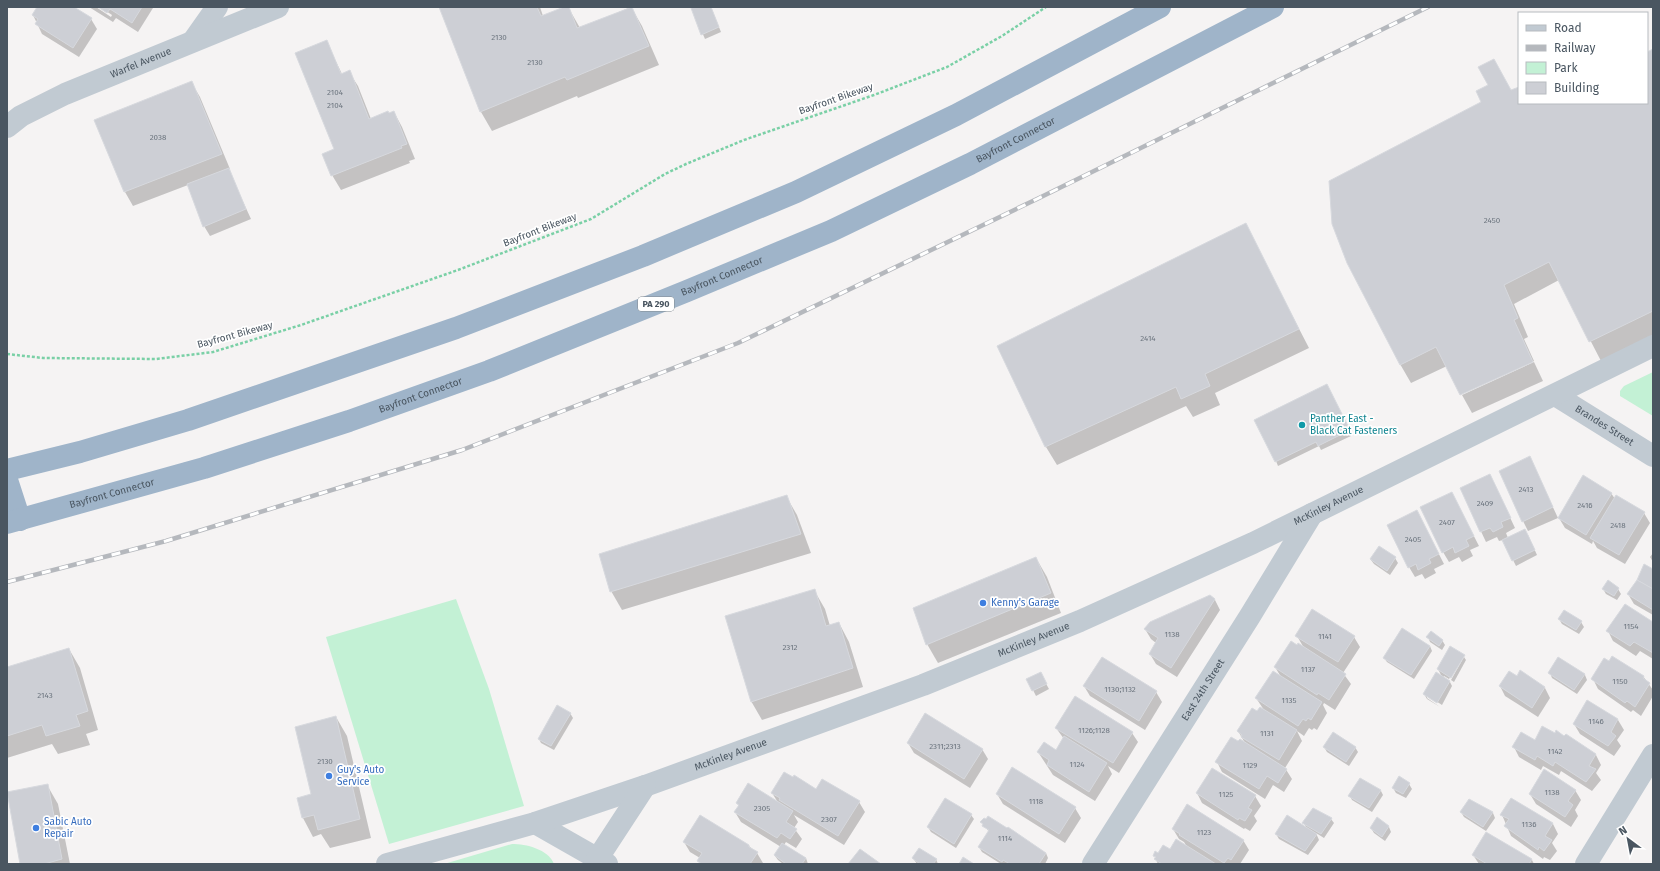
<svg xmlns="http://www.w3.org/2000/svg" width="1660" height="871" font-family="'Fira Sans',sans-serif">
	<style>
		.green { fill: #c3f1d5 }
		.shadow { fill: #0003 }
		.building { fill: #cdcfd5; stroke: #d7d9de }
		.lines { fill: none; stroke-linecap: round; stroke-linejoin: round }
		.path { stroke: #7ad0a6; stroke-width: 2.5; stroke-dasharray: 3 2; stroke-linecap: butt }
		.minor { stroke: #c1cad2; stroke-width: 22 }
		.trunk { stroke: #9fb4c9; stroke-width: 22 }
		.rail-casing { stroke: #b5b8bd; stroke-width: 4.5 }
		.rail { stroke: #fff; stroke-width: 3; stroke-dasharray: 9; stroke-linecap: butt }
		.culture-dot { fill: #0f9aa8; stroke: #fff; stroke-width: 1.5 }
		.shop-dot { fill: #3f7fe0; stroke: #fff; stroke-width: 1.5 }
		.labels { text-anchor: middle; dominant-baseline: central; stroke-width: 3.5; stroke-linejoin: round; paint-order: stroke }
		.number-label { font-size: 8px; fill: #6b747e }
		.shield { fill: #fff; stroke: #808990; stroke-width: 1 }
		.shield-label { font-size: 9px; font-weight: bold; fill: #4a5661 }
		.street-label { font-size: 10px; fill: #4a5661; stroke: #fff }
		.culture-label { font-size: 10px; fill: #0d838f; stroke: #fff; text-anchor: start }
		.shop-label { font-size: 10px; fill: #366cbe; stroke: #fff; text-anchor: start }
	</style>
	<rect width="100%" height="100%" fill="#f5f3f3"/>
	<!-- green -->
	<g class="green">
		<path d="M1653 372V416L1620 396V391L1624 386Z"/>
		<path d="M456 599 489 689 524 806 389 844 326 637Z"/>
		<path d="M512 844C526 844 548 849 554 864H444Z"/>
	</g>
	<!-- shadow -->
	<g class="shadow">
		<path d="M38 7H72L91 19 97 29 79 57 42 34 33 15Z"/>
		<path d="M89 7H96L111 17 112 15 100 7 153 8 138 32 116 18 113 22Z"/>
		<path d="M440 7H540L543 16 568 7 580 28 631 7 642 26 659 65 578 98 577 96 492 131 481 112Z"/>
		<path d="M696 7H711L721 32 705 39 692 9Z"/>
		<path d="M326 41 342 74 349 72 358 86 371 119 394 112 402 127 415 159 409 161 410 163 341 190 332 175 335 150Z"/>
		<path d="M1653 50V335L1601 361 1559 280 1514 304 1528 337 1524 339 1534 361 1461 394 1447 366 1411 383 1400 364 1511 91 1519 88V103H1647V53Z"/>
		<path d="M191 82 200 97 230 169H228L251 219 210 236 204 226 188 185 133 206 125 192Z"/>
		<path d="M1245 224 1309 348 1215 393 1220 405 1193 417 1186 406 1057 465 1046 447 998 347Z"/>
		<path d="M1534 362 1543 381 1472 413 1462 395Z"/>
		<path d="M1329 390 1351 436 1321 450 1319 446 1278 466 1276 461Z"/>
		<path d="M1530 458 1558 518 1528 531 1523 521Z"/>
		<path d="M1490 475 1515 528 1506 533 1508 538 1528 535 1537 555 1516 566 1503 540 1499 541 1497 537 1486 542 1461 489Z"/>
		<path d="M1611 493 1615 499 1644 513 1650 523 1625 564 1597 548 1593 541 1592 544 1565 528 1559 518Z"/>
		<path d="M786 496 797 515 811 553 622 610 611 591Z"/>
		<path d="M1457 503 1479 546 1470 550 1473 556 1462 562 1459 557 1449 562 1443 552Z"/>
		<path d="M1422 521 1444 564 1434 569 1436 573 1425 579 1422 574 1415 577 1409 567Z"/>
		<path d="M1653 553V562L1650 557Z"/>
		<path d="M1036 558 1047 577 1061 613 938 663 927 644Z"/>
		<path d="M1395 558 1398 563 1390 575 1374 564 1371 560Z"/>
		<path d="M1653 570V615L1634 604 1628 594Z"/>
		<path d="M1603 589H1618L1621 594 1617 600 1606 594Z"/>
		<path d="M814 590 825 609 830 626 839 623 849 642 863 687 762 720 751 701Z"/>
		<path d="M1209 596 1215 600 1220 610 1177 677 1156 664 1150 654 1156 643 1151 639 1145 629Z"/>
		<path d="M1559 619 1581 622 1584 627 1579 634 1562 624Z"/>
		<path d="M1653 623V659L1640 651 1636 656 1613 641 1608 631Z"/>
		<path d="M1297 636 1354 637 1360 647 1343 673 1351 684 1335 710 1324 703 1323 705 1327 713 1317 730 1314 728 1312 730 1309 728 1304 736 1297 731 1302 741 1285 768 1292 779 1284 792 1273 785 1265 799 1222 772 1217 762 1238 743H1245L1238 731 1258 713 1264 710 1256 698 1281 677 1275 667 1298 646 1304 648Z"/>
		<path d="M1428 637 1442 640 1445 645 1442 650 1430 642Z"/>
		<path d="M1430 646 1432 651 1414 679 1387 662 1384 658Z"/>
		<path d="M69 649 80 668 98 730 86 734 90 745 58 754 52 744 7 758V668Z"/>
		<path d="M1464 656 1449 679 1444 676 1443 678 1450 682 1452 686 1442 705 1427 695V698L1440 707 1427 699 1424 694 1442 677 1438 669Z"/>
		<path d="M1464 657 1466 660 1454 682 1451 680Z"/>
		<path d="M1559 658 1585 675 1587 680 1577 694 1552 678 1550 673Z"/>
		<path d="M1040 673 1049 689 1036 696 1028 680Z"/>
		<path d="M1643 676 1653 690V696L1641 716 1633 710 1631 712 1598 689 1593 679Z"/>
		<path d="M1518 678 1545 688 1550 698 1538 717 1505 696 1500 686Z"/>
		<path d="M1084 686 1156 692 1162 702 1145 730 1090 696Z"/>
		<path d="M1588 701 1618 720 1624 730 1617 740 1621 746 1614 756 1580 734 1574 724Z"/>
		<path d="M570 713 573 718 554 750 541 743 539 739Z"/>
		<path d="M336 717 347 736 371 838 330 848 321 834 313 837 303 818 312 795Z"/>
		<path d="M1056 728 1132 733 1138 742 1119 773 1108 766 1112 774 1095 801 1053 775 1038 752 1056 751 1064 739Z"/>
		<path d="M1566 735 1596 755 1601 765 1596 773 1601 780 1592 791 1561 771 1559 775 1543 766 1541 770 1519 757 1514 747 1535 741 1565 737Z"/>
		<path d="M908 743 982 749 988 759 970 788 914 753Z"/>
		<path d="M1324 747H1355L1358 752 1349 766 1327 752Z"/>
		<path d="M1409 784 1412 789 1406 798 1396 793 1393 788Z"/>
		<path d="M47 785 58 804 70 864H21Z"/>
		<path d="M816 790 859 802 865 812 844 845 794 815 798 822 794 828 802 839 796 848 786 842 784 845 806 858 808 864H783L778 860 775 856 781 847 741 822 735 812 739 807 737 803 779 804 772 793Z"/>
		<path d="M1575 790 1581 800 1575 810 1578 816 1571 827 1536 804 1530 794Z"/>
		<path d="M1381 791 1383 795 1372 812 1352 800 1350 796Z"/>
		<path d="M1197 793 1255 796 1261 806 1254 816 1257 821 1250 831 1245 828 1244 829 1202 803Z"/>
		<path d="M997 794 1075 808 1081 818 1065 843 1003 804Z"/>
		<path d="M1512 799 1553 824 1558 834 1552 843 1557 851 1550 860 1544 857 1543 859 1511 836 1502 815Z"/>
		<path d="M1469 801 1493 813 1495 818 1486 831 1464 817 1461 812Z"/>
		<path d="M971 815 974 819 956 848 931 832 928 827Z"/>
		<path d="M1377 818 1389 827 1391 832 1385 841 1374 833 1371 828Z"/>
		<path d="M1331 819 1334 823 1324 838 1316 833 1319 840 1308 855 1279 839 1276 834 1307 829 1304 823Z"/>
		<path d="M987 821 1046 853 1048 858 1045 864H1001L982 852 979 847 989 832 982 822Z"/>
		<path d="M1173 829 1243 840 1249 850 1240 864H1158L1154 856 1187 847 1184 842 1179 839Z"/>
		<path d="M1487 833 1532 860 1534 864H1479L1473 855Z"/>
		<path d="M684 842 749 846 757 853 763 863 762 864H700L698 861 700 858 690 852Z"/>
		<path d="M913 858 936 859 938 864H917Z"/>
	</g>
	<!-- building -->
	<g class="building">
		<path d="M37 7H74L92 18 73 48 35 24 38 19 32 15Z"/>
		<path d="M98 7H142L132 23 110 9 107 13Z"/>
		<path d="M439 7H537L541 16 564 7H569L577 28 632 7 649 46 567 80 565 77 480 112Z"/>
		<path d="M693 7H711L719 27 701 35 691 8Z"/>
		<path d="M327 40 341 74 350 70 369 119 388 111 389 113 394 111 407 144 401 146 402 148 331 176 322 154 334 149 295 53Z"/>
		<path d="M1653 49V311L1589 342 1549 262 1504 285 1518 318 1514 320 1533 362 1460 395 1436 347 1400 365 1347 263 1332 224 1329 181 1481 102 1476 91 1488 85 1478 67 1494 59 1511 90 1519 87V103H1647V52Z"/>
		<path d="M192 81 222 154 124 192 94 120Z"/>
		<path d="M229 168 246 209 203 227 187 184Z"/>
		<path d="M1246 223 1299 329 1205 374 1210 386 1181 399 1176 387 1045 447 997 346Z"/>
		<path d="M1327 384 1350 430 1318 446 1316 442 1275 462 1254 420Z"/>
		<path d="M1530 456 1553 507 1522 522 1499 471Z"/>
		<path d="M1490 474 1511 518 1501 522 1503 527 1493 532 1490 528 1480 532 1460 488Z"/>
		<path d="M1583 475 1612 493 1586 535 1558 518Z"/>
		<path d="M1452 492 1474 536 1466 540 1469 546 1455 553 1453 547 1442 553 1420 507Z"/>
		<path d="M787 495 801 534 610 592 599 554Z"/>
		<path d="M1616 495 1645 512 1619 555 1590 538Z"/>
		<path d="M1417 510 1439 554 1429 559 1431 563 1418 570 1416 564 1408 568 1387 525Z"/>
		<path d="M1525 529 1535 550 1512 561 1502 540Z"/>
		<path d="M1379 546 1396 557 1387 571 1370 559Z"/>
		<path d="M1036 557 1051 593 926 645 913 608Z"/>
		<path d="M1644 564 1653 569V589L1637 580Z"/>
		<path d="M1608 580 1619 588 1614 596 1602 589Z"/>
		<path d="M1637 580 1653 589V610L1627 594Z"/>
		<path d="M815 589 826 626 839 622 853 668 751 702 725 616Z"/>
		<path d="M1210 595 1215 599 1171 668 1149 654 1158 638 1144 629 1150 622Z"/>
		<path d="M1625 604 1653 622V653L1634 642 1630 646 1606 631Z"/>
		<path d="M1312 609 1355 636 1338 662 1295 636Z"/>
		<path d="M1564 610 1582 621 1576 630 1558 619Z"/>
		<path d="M1402 628 1430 646 1411 675 1383 658Z"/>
		<path d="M1431 631 1443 640 1439 646 1426 637Z"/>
		<path d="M1291 641 1297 645 1298 643 1346 674 1329 700 1318 693 1317 695 1274 667Z"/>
		<path d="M1450 646 1465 655 1451 678 1437 669Z"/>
		<path d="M69 648 88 711 76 715 80 726 46 736 42 725 7 736V667Z"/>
		<path d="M1612 656 1644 676 1643 678 1650 683 1635 707 1627 701 1625 703 1591 679 1604 658 1609 661Z"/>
		<path d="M1102 657 1157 691 1139 721 1083 686Z"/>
		<path d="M1558 657 1585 674 1574 690 1548 673Z"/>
		<path d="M1520 670 1545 687 1532 708 1499 686 1509 671 1517 676Z"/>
		<path d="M1273 671 1322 702 1311 720 1308 718 1306 721 1303 719 1298 726 1255 698Z"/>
		<path d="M1041 672 1047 684 1032 691 1026 679Z"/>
		<path d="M1436 672 1450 681 1437 703 1423 694Z"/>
		<path d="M1075 696 1133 732 1113 763 1055 728Z"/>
		<path d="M1587 700 1618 719 1611 732 1616 736 1608 746 1573 724Z"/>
		<path d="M557 705 571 713 551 746 538 739Z"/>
		<path d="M1260 707 1297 730 1279 760 1241 737 1242 735 1237 731 1252 708 1257 711Z"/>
		<path d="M925 713 983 749 964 779 907 743Z"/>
		<path d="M336 716 360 819 318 830 314 815 302 818 297 798 311 794 295 727Z"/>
		<path d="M1542 726 1555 733 1556 730 1564 736 1566 734 1596 754 1589 766 1596 769 1586 782 1555 762 1553 766 1537 756 1535 760 1512 747 1521 732 1535 740Z"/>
		<path d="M1333 732 1356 747 1346 762 1323 747Z"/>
		<path d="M1064 736 1107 763 1089 792 1047 765 1049 760 1037 752 1044 742 1056 750Z"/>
		<path d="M1231 737 1238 741 1240 739 1287 769 1278 783 1267 776 1259 789 1215 762Z"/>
		<path d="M1012 767 1076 807 1059 834 996 794Z"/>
		<path d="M1212 768 1256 795 1248 808 1252 810 1245 821 1239 818 1238 820 1196 793Z"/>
		<path d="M1544 769 1576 790 1568 801 1573 805 1565 817 1529 794Z"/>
		<path d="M784 772 793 777 794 775 816 789 822 779 860 801 838 836 779 800 780 798 771 793Z"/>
		<path d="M1399 776 1410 783 1403 794 1392 788Z"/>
		<path d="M1360 778 1381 790 1369 808 1348 796Z"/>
		<path d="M748 783 793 811 786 822 797 829 790 839 781 833 777 838 734 812 739 805 736 803Z"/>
		<path d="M48 784 62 859 44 864H20L7 792Z"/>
		<path d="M945 798 972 814 954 844 927 827Z"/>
		<path d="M1511 798 1553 823 1545 836 1552 840 1544 851 1539 847 1538 850 1504 826 1509 819 1500 815Z"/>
		<path d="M1469 799 1493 812 1483 827 1460 812Z"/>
		<path d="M1187 804 1244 840 1231 860 1228 858 1224 863 1179 835 1180 834 1172 829Z"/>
		<path d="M1313 808 1332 818 1321 834 1302 823Z"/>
		<path d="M700 815 749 845V847L758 852 750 864H702L697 861 702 853 683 842Z"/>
		<path d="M1287 815 1317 834 1305 851 1275 834Z"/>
		<path d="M988 816 1007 828 1008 827 1046 853 1039 864H1010L1003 860 1002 862 978 847 989 830 982 826 983 824 980 822 984 818 986 819Z"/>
		<path d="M1377 817 1389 826 1382 837 1370 828Z"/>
		<path d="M1486 832 1532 859 1529 864H1487L1472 855Z"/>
		<path d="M1176 839 1216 864H1162L1154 859 1156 857 1153 856 1155 851 1158 853 1163 845 1170 849Z"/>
		<path d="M782 843 806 858 802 864H786L774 855Z"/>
		<path d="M919 848 937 859 933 864H920L912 858Z"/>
		<path d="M860 849 881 864H848Z"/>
		<path d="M963 857 974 864H959Z"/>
	</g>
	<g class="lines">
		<!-- path -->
		<path class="path" d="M7 354 43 358 156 359 213 352 301 325 458 270 591 219 665 174 686 164 744 140 874 95 947 67 1002 36 1046 7"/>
		<!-- minor -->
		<g class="minor">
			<path d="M193 41 217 7"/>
			<path id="s1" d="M7 127 21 116 65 94 278 7"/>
			<path id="s2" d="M1555 395 1653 456"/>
			<path d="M535 823 607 864"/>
			<path id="s3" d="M387 864 535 823 645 786 923 685 1080 621 1253 543 1653 346"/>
			<path d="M594 864 645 786"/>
			<path id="s4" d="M1093 864 1250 616 1312 514"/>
			<path d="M1586 864 1653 755"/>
		</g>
		<!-- trunk -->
		<g class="trunk">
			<path d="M7 470 80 452 188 420 456 328 643 256 796 192 956 115 1160 7"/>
			<path d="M7 480 20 520"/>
			<path id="s5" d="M7 523 204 468 349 421 489 371 687 291 831 231 970 164 1273 7"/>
		</g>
		<defs>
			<path id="rail" d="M7 582 166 541 462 450 738 343 1037 199 1428 7"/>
		</defs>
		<!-- rail casing -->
		<use href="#rail" class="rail-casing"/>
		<!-- rail -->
		<use href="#rail" class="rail"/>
	</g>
	<!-- markers -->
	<circle class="culture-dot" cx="1302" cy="425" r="4"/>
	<g class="shop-dot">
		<circle cx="983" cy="603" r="4"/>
		<circle cx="329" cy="776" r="4"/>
		<circle cx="36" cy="828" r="4"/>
	</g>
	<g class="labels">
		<!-- number labels -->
		<g class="number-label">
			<text x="499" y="37">2130</text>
			<text x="535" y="62">2130</text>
			<text x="335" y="92">2104</text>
			<text x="335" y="105">2104</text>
			<text x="158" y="137">2038</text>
			<text x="1492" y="220">2450</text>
			<text x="1148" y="338">2414</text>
			<text x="1526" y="489">2413</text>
			<text x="1485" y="503">2409</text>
			<text x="1585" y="505">2416</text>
			<text x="1447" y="522">2407</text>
			<text x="1618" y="525">2418</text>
			<text x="1413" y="539">2405</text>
			<text x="1631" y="626">1154</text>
			<text x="1172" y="634">1138</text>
			<text x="1325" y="636">1141</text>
			<text x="790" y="647">2312</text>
			<text x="1308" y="669">1137</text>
			<text x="1620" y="681">1150</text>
			<text x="1120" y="689">1130;1132</text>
			<text x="45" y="695">2143</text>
			<text x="1289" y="700">1135</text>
			<text x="1596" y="721">1146</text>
			<text x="1094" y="730">1126;1128</text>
			<text x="1267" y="733">1131</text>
			<text x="945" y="746">2311;2313</text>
			<text x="1555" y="751">1142</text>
			<text x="325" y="761">2130</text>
			<text x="1077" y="764">1124</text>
			<text x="1250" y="765">1129</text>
			<text x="1552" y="792">1138</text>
			<text x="1226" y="794">1125</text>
			<text x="1036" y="801">1118</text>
			<text x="762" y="808">2305</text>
			<text x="829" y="819">2307</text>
			<text x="1529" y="824">1136</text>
			<text x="1204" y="832">1123</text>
			<text x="1005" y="838">1114</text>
		</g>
		<!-- shield labels -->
		<rect class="shield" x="638" y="297" width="36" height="14" rx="3"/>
		<g class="shield-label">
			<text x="656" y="304">PA 290</text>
		</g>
		<!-- street labels -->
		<g class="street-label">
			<text stroke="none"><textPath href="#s1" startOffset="149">Warfel Avenue</textPath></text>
			<text transform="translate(836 99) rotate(-19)">Bayfront Bikeway</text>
			<text stroke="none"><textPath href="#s5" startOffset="1081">Bayfront Connector</textPath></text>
			<text transform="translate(540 230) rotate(-21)">Bayfront Bikeway</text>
			<text stroke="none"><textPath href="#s5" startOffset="757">Bayfront Connector</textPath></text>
			<text transform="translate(235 335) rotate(-15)">Bayfront Bikeway</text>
			<text stroke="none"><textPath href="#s5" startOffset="433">Bayfront Connector</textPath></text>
			<text stroke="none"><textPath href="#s2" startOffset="58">Brandes Street</textPath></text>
			<text stroke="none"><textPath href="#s5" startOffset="109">Bayfront Connector</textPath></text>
			<text stroke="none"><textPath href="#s3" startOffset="1009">McKinley Avenue</textPath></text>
			<text stroke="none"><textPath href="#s3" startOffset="685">McKinley Avenue</textPath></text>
			<text stroke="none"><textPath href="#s4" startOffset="206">East 24th Street</textPath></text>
			<text stroke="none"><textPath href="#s3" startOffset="361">McKinley Avenue</textPath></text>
		</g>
		<!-- culture labels -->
		<g class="culture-label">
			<text x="1310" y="419">Panther East -<tspan x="1310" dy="12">Black Cat Fasteners</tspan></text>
		</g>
		<!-- shop labels -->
		<g class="shop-label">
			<text x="991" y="603">Kenny's Garage</text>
			<text x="337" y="770">Guy's Auto<tspan x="337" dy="12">Service</tspan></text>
			<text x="44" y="822">Sabic Auto<tspan x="44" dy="12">Repair</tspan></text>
		</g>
	</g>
	<!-- border -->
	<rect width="1660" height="871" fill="none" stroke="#4a5661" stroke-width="16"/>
	<!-- legend -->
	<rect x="1518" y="12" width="130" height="92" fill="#ffffff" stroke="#b7bbc0"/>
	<rect x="1526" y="25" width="20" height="6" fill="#c1cad2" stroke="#b7bbc0"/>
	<text x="1554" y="32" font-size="12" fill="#4a5661">Road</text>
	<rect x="1526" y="45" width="20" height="6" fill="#b5b8bd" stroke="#b7bbc0"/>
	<text x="1554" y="52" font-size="12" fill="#4a5661">Railway</text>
	<rect x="1526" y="62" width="20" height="12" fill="#c3f1d5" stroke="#b7bbc0"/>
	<text x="1554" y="72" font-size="12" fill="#4a5661">Park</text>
	<rect x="1526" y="82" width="20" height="12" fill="#cdcfd5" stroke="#b7bbc0"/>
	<text x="1554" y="92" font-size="12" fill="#4a5661">Building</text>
	<!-- north arrow -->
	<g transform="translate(1628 839) rotate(328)" stroke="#ffffff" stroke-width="3" paint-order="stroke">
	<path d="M0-3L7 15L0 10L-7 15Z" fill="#4a5661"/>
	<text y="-6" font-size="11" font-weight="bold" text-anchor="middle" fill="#4a5661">N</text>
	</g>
</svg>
